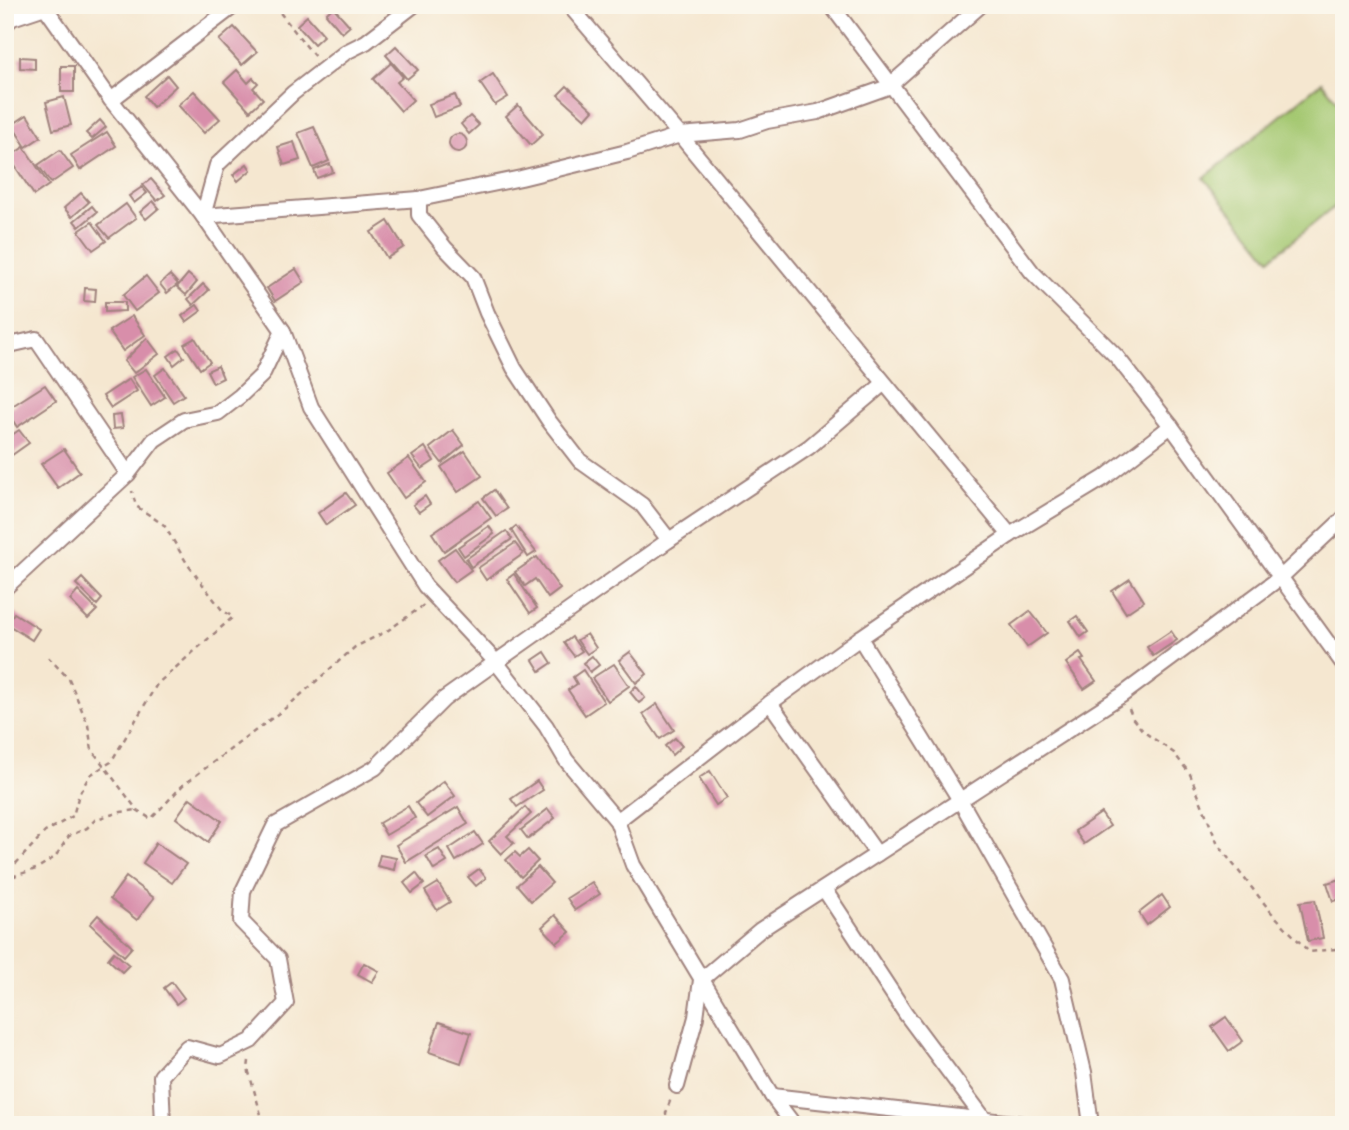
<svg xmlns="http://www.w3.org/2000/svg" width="1349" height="1130" font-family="'Playpen Sans',sans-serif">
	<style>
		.green { fill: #a4c871; stroke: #77744e; stroke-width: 2 }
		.building { fill: #d88eaa }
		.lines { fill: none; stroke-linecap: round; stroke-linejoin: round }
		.minor-casing { stroke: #a0837e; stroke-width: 18 }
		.path { stroke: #a0837e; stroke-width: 2.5; stroke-dasharray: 5 5; stroke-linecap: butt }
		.minor { stroke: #fff; stroke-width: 14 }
	</style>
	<rect width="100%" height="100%" fill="#fbf7ec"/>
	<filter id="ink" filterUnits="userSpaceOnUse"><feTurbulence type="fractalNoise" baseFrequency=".0143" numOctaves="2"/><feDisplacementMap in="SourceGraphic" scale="14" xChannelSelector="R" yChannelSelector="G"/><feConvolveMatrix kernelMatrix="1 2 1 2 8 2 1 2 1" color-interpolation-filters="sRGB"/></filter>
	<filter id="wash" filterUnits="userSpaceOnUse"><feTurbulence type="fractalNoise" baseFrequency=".00686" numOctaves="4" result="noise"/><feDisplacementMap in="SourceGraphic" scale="28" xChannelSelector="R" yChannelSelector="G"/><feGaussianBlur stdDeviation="1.57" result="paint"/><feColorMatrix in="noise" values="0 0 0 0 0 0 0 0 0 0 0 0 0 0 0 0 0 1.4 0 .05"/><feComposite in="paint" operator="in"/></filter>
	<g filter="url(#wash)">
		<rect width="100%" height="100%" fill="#f5e7d0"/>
		<!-- green -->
		<path class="green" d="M1322 82 1344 109V199L1270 259 1204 178Z"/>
		<g id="blocks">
			<!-- building -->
			<g class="building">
				<path d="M333 7 350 26 342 33 326 14Z"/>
				<path d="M307 16 324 35 314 44 297 25Z"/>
				<path d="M234 27 257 52 242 65 219 40Z"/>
				<path d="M396 46 418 70 407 79 386 55Z"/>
				<path d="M20 57 35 58V69L20 68Z"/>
				<path d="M391 63 403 77 397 82 413 100 401 111 373 79Z"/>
				<rect x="61" y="66" width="13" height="26"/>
				<path d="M237 70 248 83 253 78 258 83 253 88 263 99 250 111 224 82Z"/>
				<path d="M493 74 508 97 495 105 480 83Z"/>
				<path d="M167 75 176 86 153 107 144 96Z"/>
				<path d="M567 86 593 110 585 119 558 95Z"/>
				<path d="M194 91 220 119 204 133 178 105Z"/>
				<path d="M455 95 460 107 434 117 429 104Z"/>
				<path d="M64 97 71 125 53 130 46 102Z"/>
				<path d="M518 105 543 134 531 145 506 116Z"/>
				<path d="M27 115 41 137 26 147 12 125Z"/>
				<path d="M470 116 479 125 469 134 461 124Z"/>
				<path d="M100 120 106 127 92 139 86 133Z"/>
				<path d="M314 127 329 161 313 168 298 133Z"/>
				<path d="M107 132 116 146 80 170 71 155Z"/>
				<circle cx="458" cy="143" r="9"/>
				<path d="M294 142 300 160 284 165 278 147Z"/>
				<path d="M24 147 49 185 34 195 9 157Z"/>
				<path d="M60 150 73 168 51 183 38 165Z"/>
				<path d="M247 164 251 170 238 181 233 175Z"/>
				<path d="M330 164 333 172 317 178 314 170Z"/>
				<path d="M151 179 165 195 157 201 143 185Z"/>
				<path d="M142 187 147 193 134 203 129 196Z"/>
				<path d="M81 193 89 202 72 217 64 208Z"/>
				<path d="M153 201 159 208 146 219 140 212Z"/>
				<path d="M126 204 136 218 109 238 98 225Z"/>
				<path d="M92 206 97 212 79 227 74 221Z"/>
				<path d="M388 221 404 247 387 258 371 232Z"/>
				<path d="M92 222 106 241 93 250 79 231Z"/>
				<path d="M296 269 304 282 275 301 267 288Z"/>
				<path d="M188 274 197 282 186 295 177 287Z"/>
				<path d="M170 275 178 284 167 293 160 284Z"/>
				<path d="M146 276 159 293 135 311 123 295Z"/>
				<path d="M203 284 209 290 193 305 188 299Z"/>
				<path d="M85 288 96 289 95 302 84 301Z"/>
				<path d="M105 302H125V311L105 312Z"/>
				<path d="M197 305 201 311 186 322 182 316Z"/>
				<path d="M132 316 145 335 123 351 109 331Z"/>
				<path d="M147 338 159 354 134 373 124 361Z"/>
				<path d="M195 338 210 362 200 369 184 344Z"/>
				<path d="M178 349 184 357 174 365 168 356Z"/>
				<path d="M218 366 223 378 213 383 207 371Z"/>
				<path d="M165 368 184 395 173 402 155 375Z"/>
				<path d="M146 369 165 397 151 406 132 377Z"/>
				<path d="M129 379 137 391 111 408 103 396Z"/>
				<path d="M45 385 56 401 17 427 6 410Z"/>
				<path d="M121 415 123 428 113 429 112 416Z"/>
				<path d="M19 430 29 443 5 460V440Z"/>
				<path d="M453 430 464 445 442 463 430 448Z"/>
				<path d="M425 447 434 461 422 469 412 456Z"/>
				<path d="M64 449 80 472 58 488 41 464Z"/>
				<path d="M465 451 482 476 458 492 441 467Z"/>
				<path d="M409 458 426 482 404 498 387 473Z"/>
				<path d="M494 490 507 509 496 516 483 498Z"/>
				<path d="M346 493 355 505 326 525 318 513Z"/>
				<path d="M425 496 430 504 419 512 413 505Z"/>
				<path d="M479 501 491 518 444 551 432 533Z"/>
				<path d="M489 526 494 534 464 556 458 547Z"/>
				<path d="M516 526 536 552 528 557 511 530Z"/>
				<path d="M506 531 512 539 471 567 466 559Z"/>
				<path d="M515 543 523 554 486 580 478 568Z"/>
				<path d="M455 548 471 570 454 582 438 560Z"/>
				<path d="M537 557 560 589 548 598 535 579 525 586 515 572Z"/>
				<path d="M514 574 537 608 530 613 507 579Z"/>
				<path d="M82 578 102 599 97 605 76 584Z"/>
				<path d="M1130 579 1144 601 1126 613 1112 591Z"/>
				<path d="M78 591 97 610 88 619 70 600Z"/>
				<path d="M1030 611 1047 633 1027 647 1011 625Z"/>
				<path d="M14 613 39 629 32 640 7 624Z"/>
				<path d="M1077 616 1088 632 1081 637 1070 621Z"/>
				<path d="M1171 631 1177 640 1153 656 1147 647Z"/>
				<path d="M587 634 596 648 587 654 577 640Z"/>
				<path d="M572 637 582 651 574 656 564 643Z"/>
				<path d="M545 652 552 663 540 671 533 660Z"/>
				<path d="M630 652 647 674 636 683 619 660Z"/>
				<path d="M1080 653 1084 659 1081 660 1096 681 1084 689 1066 663Z"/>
				<path d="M592 656 599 665 590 672 583 663Z"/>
				<path d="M614 664 629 686 608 701 592 678Z"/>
				<path d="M583 670 604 702 585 715 568 690 577 684 573 677Z"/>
				<path d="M636 686 645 698 639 703 630 692Z"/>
				<path d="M657 704 674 730 660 739 643 714Z"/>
				<path d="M675 738 682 746 672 755 665 746Z"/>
				<path d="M710 771 727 798 716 805 699 778Z"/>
				<path d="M444 781 455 796 427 817 416 803Z"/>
				<path d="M537 781 543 790 517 807 511 799Z"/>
				<path d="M190 798 222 821 208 842 176 818Z"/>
				<path d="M408 806 415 818 386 835 379 823Z"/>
				<path d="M458 807 468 824 406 862 396 845Z"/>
				<path d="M525 807 531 814 507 836 514 843 501 854 489 841Z"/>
				<path d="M548 809 555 818 528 839 521 830Z"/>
				<path d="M1101 813 1110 826 1084 844 1075 831Z"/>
				<path d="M475 832 483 844 456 861 449 849Z"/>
				<path d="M156 843 186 864 172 883 143 863Z"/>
				<path d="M439 849 447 862 434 870 426 856Z"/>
				<path d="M528 850 538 861 521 877 506 860 515 852 520 857Z"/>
				<path d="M380 855 396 858 394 870 377 866Z"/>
				<path d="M538 867 552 883 531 901 517 885Z"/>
				<path d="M479 869 486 878 476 886 468 877Z"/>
				<path d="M416 873 424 884 412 893 404 883Z"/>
				<path d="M126 877 154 898 137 920 110 899Z"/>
				<path d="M1340 879 1344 898 1333 901 1327 883Z"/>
				<path d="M592 882 600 894 575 910 567 898Z"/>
				<path d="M438 883 450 902 437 910 425 891Z"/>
				<path d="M1162 895 1170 907 1147 925 1139 913Z"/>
				<path d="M1315 900 1323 938 1308 941 1300 902Z"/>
				<path d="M98 915 132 947 124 956 90 924Z"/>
				<path d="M555 915 570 932 557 943 542 927Z"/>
				<path d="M114 952 129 965 122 972 108 959Z"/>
				<path d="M364 963 379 971 372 982 358 974Z"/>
				<path d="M172 982 184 998 176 1004 164 988Z"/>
				<path d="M1226 1017 1243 1041 1229 1051 1212 1027Z"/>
				<path d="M439 1022 471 1033 461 1063 429 1052Z"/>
			</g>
		</g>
	</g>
	<g filter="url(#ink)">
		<use href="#blocks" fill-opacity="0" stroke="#a0837e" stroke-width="2"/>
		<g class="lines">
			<defs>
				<g id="minor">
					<path d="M569 5 680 135 1010 535"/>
					<path d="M831 5 1032 272 1117 357 1171 426 1344 665"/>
					<path d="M5 25 12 18 45 7 111 100 203 216 283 331 311 407 425 586 496 662 444 699 375 768 275 825 243 891 241 921 278 959 286 1003 251 1041 220 1056 187 1047 161 1076 163 1125"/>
					<path d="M111 100 235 5"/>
					<path d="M419 199V215L445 248 473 277 487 313 514 368 549 421 580 461 642 505 669 540"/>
					<path d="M203 216 419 199 521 178 627 152 680 135 740 130 767 121 818 112 888 87 981 5"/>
					<path d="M203 216 217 165 293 93 346 52 366 42 414 5"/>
					<path d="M5 346 36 339 128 474"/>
					<path d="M5 588 128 474 154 440 184 420 218 413 240 396 262 375 283 331"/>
					<path d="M860 638 960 800 1062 979 1084 1072 1091 1125"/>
					<path d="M770 703 877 854"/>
					<path d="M617 821 770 703 860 638 1010 535 1104 478 1171 426"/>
					<path d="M824 889 906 1014 985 1120"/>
					<path d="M677 1086 696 1017 701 980 760 930 1122 695 1281 577 1344 518"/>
					<path d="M772 1096 1032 1125"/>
					<path d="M794 1125 772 1096 633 865 617 821 566 760 546 726 496 662 669 540 809 447 883 384"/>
				</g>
			</defs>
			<!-- minor casing -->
			<use href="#minor" class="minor-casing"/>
			<!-- path -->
			<g class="path">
				<path d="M274 5 315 57"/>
				<path d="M48 657 69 679 88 725 92 750 137 810 151 819 183 785 288 706 355 647 387 631 424 605"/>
				<path d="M1129 709 1133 719 1144 732 1174 753 1190 774 1218 845 1271 912 1309 952 1344 948"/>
				<path d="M5 868 14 876 36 869 55 857 69 836 87 828 96 819 121 812 137 810"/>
				<path d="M9 871 45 832 73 816 79 794 90 775 111 762 157 684 233 617 222 610 188 565 164 525 136 506 132 491"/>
				<path d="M249 1061 248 1069 264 1125"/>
				<path d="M666 1125V1113L671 1098"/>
			</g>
			<!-- minor -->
			<use href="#minor" class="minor"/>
		</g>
	</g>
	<!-- margin -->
	<rect width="1349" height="1130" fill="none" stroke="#fbf7ec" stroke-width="28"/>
</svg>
